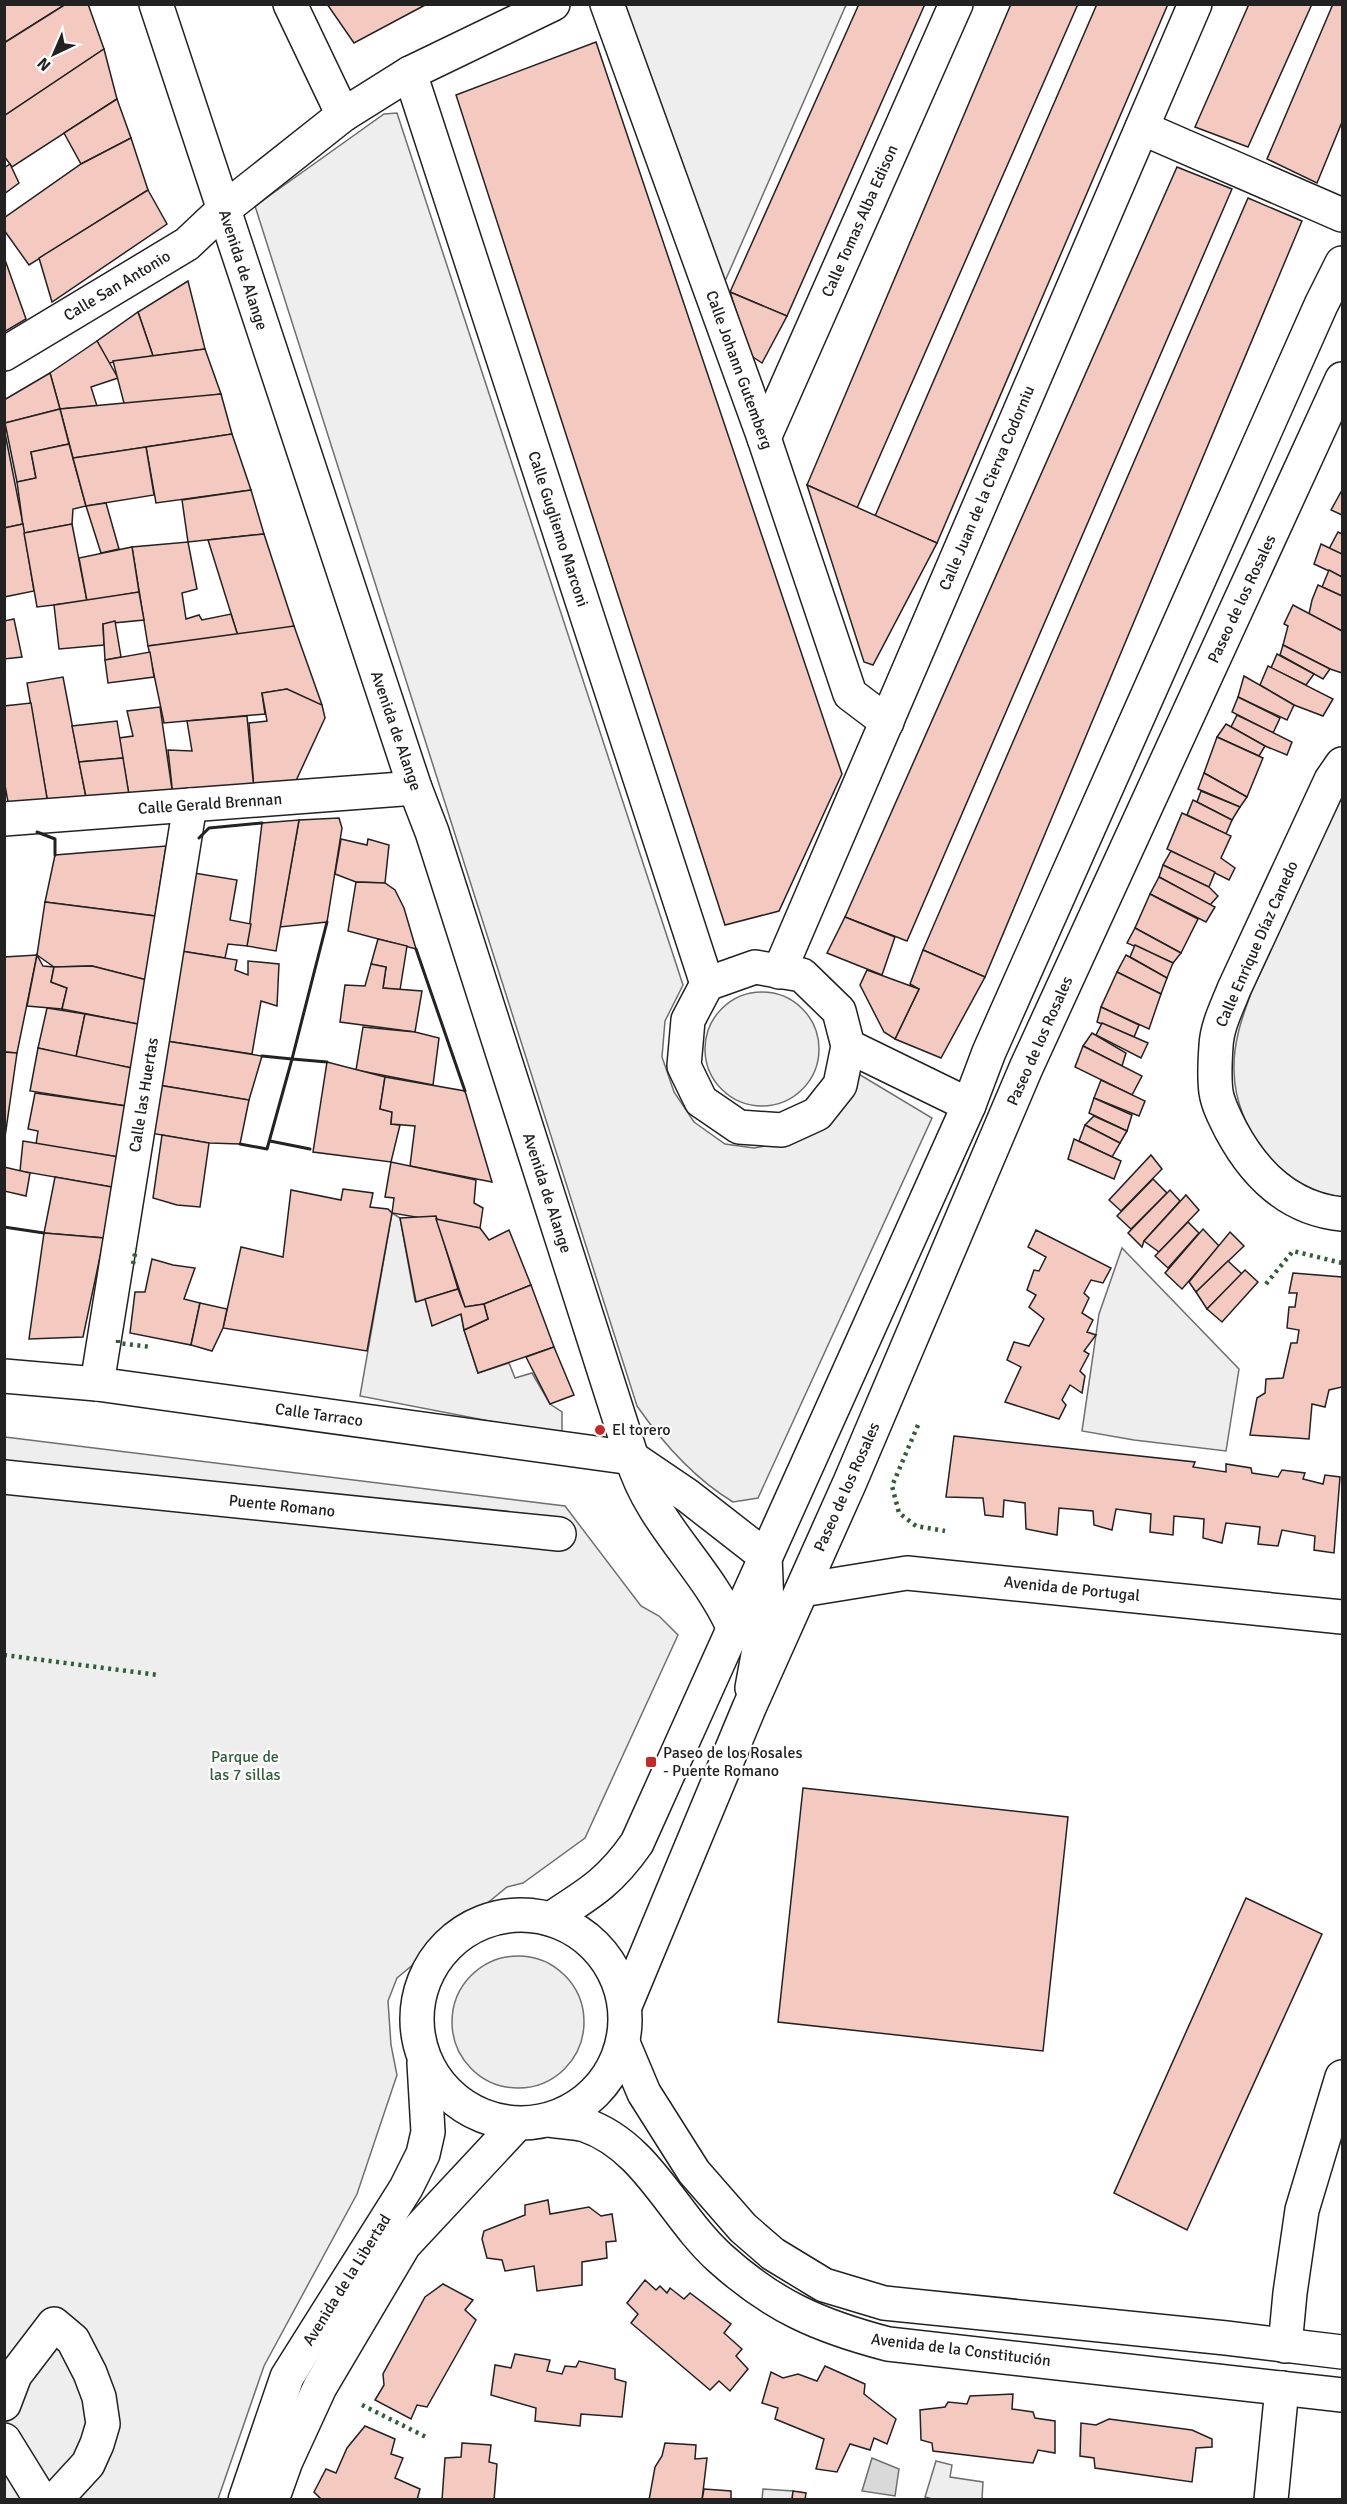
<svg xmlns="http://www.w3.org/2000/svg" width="1347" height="2504" font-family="Signika,sans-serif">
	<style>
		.green { fill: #eee; stroke: #6f6f6f; stroke-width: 1.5 }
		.water { fill: #d9d9d9; stroke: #6f6f6f; stroke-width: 1.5 }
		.building { fill: #f3c9c0; stroke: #222; stroke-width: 1.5 }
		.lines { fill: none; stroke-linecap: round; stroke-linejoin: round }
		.street-casing { stroke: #222; stroke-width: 36 }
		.secondary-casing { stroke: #222; stroke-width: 36 }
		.street { stroke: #fff; stroke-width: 33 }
		.secondary { stroke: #fff; stroke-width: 33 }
		.hedge { stroke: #2f5e38; stroke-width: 4.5; stroke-dasharray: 3 4.5; stroke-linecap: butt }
		.wall { stroke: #222; stroke-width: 3 }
		.poi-dot { fill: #c62828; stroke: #fff; stroke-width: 2 }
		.labels { text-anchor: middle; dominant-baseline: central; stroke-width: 4.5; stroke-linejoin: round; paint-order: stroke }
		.street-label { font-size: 16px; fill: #222; stroke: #fff }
		.poi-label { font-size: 16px; fill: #222; stroke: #fff; text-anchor: start }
		.park-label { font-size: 16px; fill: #2f5e38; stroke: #fff }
	</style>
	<rect width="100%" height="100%" fill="#fff"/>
	<!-- green -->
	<g class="green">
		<path d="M623 5H846L722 288Z"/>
		<path d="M397 113 683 985 665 1021 662 1057 674 1092 694 1122 725 1144 754 1148 794 1141 857 1073 932 1118 758 1498 733 1502C695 1479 662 1442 637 1406L255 206 384 114Z"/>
		<path d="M1342 795V1197C1283 1190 1235 1130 1234 1071 1233 1043 1242 1017 1252 991Z"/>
		<circle cx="762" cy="1049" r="57"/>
		<path d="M392 1213 400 1218 415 1301 425 1299 461 1314 464 1330 478 1373 509 1363 515 1378 532 1373 550 1404 562 1412V1435L360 1396Z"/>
		<path d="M1122 1248 1239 1369 1226 1451 1134 1440 1082 1431 1099 1314Z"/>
		<path d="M5 1437 565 1506 641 1606 659 1616 678 1635 585 1838 523 1883 507 1887 397 1978 388 2001 391 2045 397 2075 357 2194 264 2366 218 2499H5Z"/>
		<circle cx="518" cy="2022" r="66"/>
		<path d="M936 2461 952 2465 950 2477 983 2482 982 2499 936 2500 925 2497Z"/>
		<path d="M763 2489 793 2491 792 2499 762 2500Z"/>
	</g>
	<!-- water -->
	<path class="water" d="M872 2458 899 2469 895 2496 862 2491Z"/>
	<!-- building -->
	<g class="building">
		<path d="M4 4H66L4 43Z"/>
		<path d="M66 4H88L104 49 4 116V43Z"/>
		<path d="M327 4H427L354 43Z"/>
		<path d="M859 4H925L787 316 730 292Z"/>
		<path d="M1011 4H1078L857 508 807 485Z"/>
		<path d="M1097 4H1168L937 543 875 516Z"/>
		<path d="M1249 4H1312L1248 147 1195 127Z"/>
		<path d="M1333 4H1342V122L1317 183 1267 159Z"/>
		<path d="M596 42 842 774 779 911 725 925 456 95Z"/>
		<path d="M104 49 117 99 12 167 4 156V116Z"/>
		<path d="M117 99 131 138 81 164 64 133Z"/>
		<path d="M131 138 148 190 29 265 4 230V218L81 164Z"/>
		<path d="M10 164 19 183 4 194V168Z"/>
		<path d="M1177 167 1232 189 907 941 845 917Z"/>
		<path d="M148 190 167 224 52 302 39 258Z"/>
		<path d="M1248 198 1302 221 985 977 923 950Z"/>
		<path d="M4 257 26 319 4 332Z"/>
		<path d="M188 281 205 349 153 356 138 312Z"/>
		<path d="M730 292 787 316 762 363 750 355Z"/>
		<path d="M138 312 153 356 109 363 97 341Z"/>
		<path d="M97 341 118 378 91 387 97 406 60 409 50 373Z"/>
		<path d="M205 349 221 394 125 407 113 361Z"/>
		<path d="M50 373 60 409 5 423 4 400Z"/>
		<path d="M221 394 232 434 73 458 60 409Z"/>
		<path d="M60 409 69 444 31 452 36 478 17 482 5 423Z"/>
		<path d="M4 428 23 524 4 528Z"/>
		<path d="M232 434 251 490 156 503 146 447Z"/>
		<path d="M69 444 86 506 73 509 72 524 24 533 17 482 36 478 31 452Z"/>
		<path d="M146 447 154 495 86 506 73 458Z"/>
		<path d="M807 485 937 543 873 665 864 662Z"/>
		<path d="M251 490 264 534 188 542 182 500Z"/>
		<path d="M1342 490V515L1331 510Z"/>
		<path d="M106 503 119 549 101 553 86 506Z"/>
		<path d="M23 524 34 591 4 597V528Z"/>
		<path d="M72 524 87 601 37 607 24 533Z"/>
		<path d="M1338 532 1342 534V555L1329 549Z"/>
		<path d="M264 534 294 626 265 633 238 636 208 540Z"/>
		<path d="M188 542 197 589 182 593 186 619 199 615 202 620 231 614 238 636 148 646 132 547Z"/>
		<path d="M1321 544 1342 554V577L1314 564Z"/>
		<path d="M132 547 139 592 87 601 79 558Z"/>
		<path d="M1329 570 1342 577V596L1322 587Z"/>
		<path d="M1318 585 1342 596V631L1309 614 1312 600Z"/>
		<path d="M139 592 144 620 103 624 104 645 59 649 54 605Z"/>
		<path d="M1293 605 1342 631V673L1330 669 1283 645 1288 626 1284 624Z"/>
		<path d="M14 619 22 657 4 659V621Z"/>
		<path d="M115 621 121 657 105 660 103 624Z"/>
		<path d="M294 626 322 705 291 709 287 689 262 693 265 714 164 723 148 646Z"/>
		<path d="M1283 645 1330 669 1323 679 1280 655Z"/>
		<path d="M150 652 154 677 108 683 105 660Z"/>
		<path d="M1277 654 1314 674 1306 685 1271 668Z"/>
		<path d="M1268 666 1333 699 1323 716 1294 705 1260 685Z"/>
		<path d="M1244 676 1294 705 1287 720 1238 697Z"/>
		<path d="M63 677 89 813 50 816 27 683Z"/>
		<path d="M287 689 322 705 325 718 294 785 254 790 249 723 267 721 262 693Z"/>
		<path d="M1238 697 1280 718 1273 733 1232 712Z"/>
		<path d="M31 703 49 810 10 813 4 780V706Z"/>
		<path d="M160 707 173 796 130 801 119 738 133 736 127 711Z"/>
		<path d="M1237 715 1292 742 1287 755 1265 746 1231 727Z"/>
		<path d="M247 716 254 790 173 796 168 750 192 751 187 721Z"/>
		<path d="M117 721 123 758 79 762 72 726Z"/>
		<path d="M1226 724 1265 746 1259 756 1217 737Z"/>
		<path d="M1217 737 1263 758 1247 797 1204 773Z"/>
		<path d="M123 758 130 801 88 807 79 762Z"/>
		<path d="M1204 773 1247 797 1240 807 1198 789Z"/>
		<path d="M1201 791 1240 807 1232 820 1197 802Z"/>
		<path d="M1193 800 1232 820 1226 834 1187 815Z"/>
		<path d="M1182 813 1231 836 1221 858 1235 868 1229 880 1167 849Z"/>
		<path d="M339 818 342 828 327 922 280 927 299 820Z"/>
		<path d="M299 820 276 951 247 946 262 823Z"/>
		<path d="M341 839 367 845 368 839 389 845 385 883 356 882 335 874Z"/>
		<path d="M166 846 155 916 45 902 55 855Z"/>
		<path d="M1171 851 1215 872 1209 887 1163 865Z"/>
		<path d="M1163 865 1209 887 1218 896 1210 905 1159 877Z"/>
		<path d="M194 873 237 880 230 920 251 924 247 946 228 944 225 958 181 951Z"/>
		<path d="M1159 877 1215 907 1206 922 1150 894Z"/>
		<path d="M356 882 385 883 395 890 404 908 416 949 348 931Z"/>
		<path d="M1150 894 1198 919 1181 953 1135 928Z"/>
		<path d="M45 902 155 916 147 980 92 966 54 967 37 955Z"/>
		<path d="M845 917 895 937 882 975 827 953Z"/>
		<path d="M1135 928 1181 953 1173 963 1127 943Z"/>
		<path d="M378 939 407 946 400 990 383 988 386 967 371 964Z"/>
		<path d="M1135 945 1173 963 1167 978 1130 957Z"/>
		<path d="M923 950 985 977 941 1058 895 1039 919 989 910 984Z"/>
		<path d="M181 951 237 960 235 970 248 975V961L279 964 277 1006 261 1001 252 1054 166 1041Z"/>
		<path d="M37 955 17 1053 4 1052V957Z"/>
		<path d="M37 955 43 966 54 967 51 982 67 988 62 1009 27 1006Z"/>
		<path d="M1126 955 1167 978 1161 994 1117 972Z"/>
		<path d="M371 964 386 967 383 988 422 991 415 1032 340 1022 345 985 365 986Z"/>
		<path d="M92 966 147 980 138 1024 62 1009 67 988 51 982 54 967Z"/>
		<path d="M867 970 919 989 895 1039 884 1032 860 985Z"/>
		<path d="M1117 972 1161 994 1149 1029 1101 1007Z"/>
		<path d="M1101 1007 1139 1025 1134 1037 1097 1022Z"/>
		<path d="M47 1008 85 1014 76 1057 38 1048Z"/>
		<path d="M85 1014 138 1024 132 1068 76 1057Z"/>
		<path d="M1102 1023 1148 1043 1141 1058 1096 1035Z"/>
		<path d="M363 1027 415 1032 439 1038 433 1085 356 1070Z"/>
		<path d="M1092 1033 1126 1053 1122 1066 1083 1046Z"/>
		<path d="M166 1041 262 1056 249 1100 158 1085Z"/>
		<path d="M1083 1046 1142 1076 1132 1095 1075 1067Z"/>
		<path d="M38 1048 132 1068 126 1106 30 1091Z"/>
		<path d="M4 1052 17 1053 4 1144Z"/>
		<path d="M327 1062 385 1077 380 1109 392 1112 391 1124 400 1125 391 1162 313 1152Z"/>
		<path d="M385 1077 465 1091 492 1182 410 1166 415 1126 391 1124 392 1112 380 1109Z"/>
		<path d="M1101 1080 1145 1101 1139 1116 1094 1098Z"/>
		<path d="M158 1085 249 1100 240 1144 209 1143 150 1133Z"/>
		<path d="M35 1093 126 1106 119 1157 36 1144 38 1131 28 1129Z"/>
		<path d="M1094 1098 1132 1115 1127 1131 1089 1113Z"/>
		<path d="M1094 1116 1127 1131 1120 1143 1085 1125Z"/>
		<path d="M1085 1125 1120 1143 1112 1157 1079 1141Z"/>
		<path d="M162 1135 209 1143 200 1207 177 1205 153 1198Z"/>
		<path d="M1074 1139 1121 1161 1114 1179 1068 1159Z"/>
		<path d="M23 1141 119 1157 112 1187 20 1171Z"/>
		<path d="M1151 1155 1162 1169 1121 1211 1109 1200Z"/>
		<path d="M391 1162 476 1180 474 1203 483 1208 480 1228 392 1213 394 1198 385 1197Z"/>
		<path d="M4 1167 30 1173 26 1196 4 1191Z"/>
		<path d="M55 1177 112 1187 104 1238 44 1233Z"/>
		<path d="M1153 1179 1167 1193 1131 1229 1117 1216Z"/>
		<path d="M343 1189 373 1193 370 1207 388 1209 392 1213 367 1351 223 1328 241 1247 283 1257 291 1190 341 1200Z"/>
		<path d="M1170 1190 1180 1201 1144 1241 1142 1247 1128 1233Z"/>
		<path d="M1186 1195 1199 1210 1159 1252 1144 1241Z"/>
		<path d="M436 1216 458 1289 416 1302 400 1218Z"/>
		<path d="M436 1219 480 1228 489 1240 509 1230 531 1285 484 1304 465 1307Z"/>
		<path d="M1188 1222 1199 1233 1168 1268 1155 1256Z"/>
		<path d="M1203 1229 1219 1246 1182 1289 1165 1273Z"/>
		<path d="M1036 1230 1111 1268 1103 1283 1091 1280 1084 1293 1089 1298 1082 1313 1093 1320 1087 1332 1096 1335 1084 1351 1089 1354 1080 1371 1085 1376 1082 1393 1070 1385 1062 1400 1066 1405 1059 1419 1005 1402 1021 1367 1007 1360 1014 1342 1029 1346 1044 1319 1029 1307 1036 1295 1027 1290 1034 1270 1039 1271 1046 1257 1028 1247Z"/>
		<path d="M1230 1232 1244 1246 1196 1292 1189 1282Z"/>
		<path d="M44 1233 104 1238 83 1337 29 1339Z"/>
		<path d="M152 1259 173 1265 195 1268 184 1299 200 1303 191 1345 130 1333 135 1292H145Z"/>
		<path d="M1228 1261 1242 1274 1207 1309 1196 1292Z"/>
		<path d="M1245 1270 1258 1282 1222 1322 1207 1309Z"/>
		<path d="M1293 1273 1342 1277V1387L1329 1390 1325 1407 1312 1404 1309 1439 1250 1435 1257 1398 1265 1393 1266 1379 1283 1378 1291 1343H1297L1299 1330 1287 1328 1289 1307H1295L1297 1293H1289Z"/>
		<path d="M531 1285 554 1347 478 1373 464 1330 488 1319 484 1304Z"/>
		<path d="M458 1289 465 1307 484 1304 488 1319 464 1330 461 1314 432 1326 425 1299Z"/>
		<path d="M200 1303 227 1309 223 1328 212 1351 191 1345Z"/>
		<path d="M554 1347 574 1395 550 1404 526 1357Z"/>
		<path d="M954 1436 1195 1462 1193 1467 1226 1472V1464L1251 1468 1252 1473 1278 1477 1282 1470 1305 1473 1303 1479 1323 1484 1325 1475 1340 1477 1334 1553 1314 1550 1315 1536 1282 1530 1278 1546 1258 1544 1260 1527 1226 1523 1222 1543 1203 1538 1204 1519 1174 1516 1173 1535 1150 1532 1151 1514 1116 1509 1112 1530 1094 1525 1093 1511 1059 1508 1057 1535 1026 1529 1025 1503 1004 1500 1003 1517 985 1515 983 1498 946 1497Z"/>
		<path d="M803 1788 1068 1817 1043 2051 778 2022Z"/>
		<path d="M1246 1898 1322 1934 1187 2230 1114 2193Z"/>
		<path d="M548 2200 550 2214 589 2207 601 2216 612 2214 616 2241 606 2242 607 2258 582 2262V2285L537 2291 534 2266 505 2271 502 2260 487 2258 482 2239 484 2231 525 2215V2205Z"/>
		<path d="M645 2280 656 2290 660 2286 667 2293 670 2288 684 2299 690 2293 731 2324 724 2333 742 2349 736 2356 748 2369 730 2391 719 2381 710 2390 631 2323 638 2314 627 2303Z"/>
		<path d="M443 2284 473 2300 465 2310 476 2320 427 2407 417 2405 411 2419 375 2400 384 2385 383 2374 425 2297Z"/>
		<path d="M515 2354 550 2360 547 2371 562 2374 565 2366 576 2367 579 2361 615 2369V2379L626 2382 622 2417 581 2414 580 2426 535 2421 536 2408 491 2395 495 2365 511 2368Z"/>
		<path d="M825 2366 865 2384 864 2394 896 2419 887 2444 874 2438 870 2450 850 2444 837 2472 816 2469 824 2439 775 2419 778 2408 762 2403 771 2372 783 2378 798 2374 817 2381Z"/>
		<path d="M1013 2394 1012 2409 1033 2412 1035 2418 1055 2421V2453L1038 2450 1033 2463 933 2451 932 2443 921 2440 920 2410 945 2407 948 2402 967 2404 970 2396Z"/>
		<path d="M1109 2419 1192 2430 1212 2439V2447L1196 2448 1192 2482 1095 2468 1094 2458 1080 2456 1081 2423 1096 2425Z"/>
		<path d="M365 2426 395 2439 391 2454 403 2458 395 2478 420 2489 417 2500H322L314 2492 326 2469 336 2473 347 2448Z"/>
		<path d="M462 2443 491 2445 489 2462 497 2464 494 2500H442L445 2458 461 2457Z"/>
		<path d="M665 2443 696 2445 695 2459 707 2458 702 2500H649L655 2467 662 2456Z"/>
		<path d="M704 2489 731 2491V2500H702Z"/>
		<path d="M793 2491 806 2493 805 2500H792Z"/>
	</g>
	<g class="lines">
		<defs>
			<g id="street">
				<path d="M290 4 343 115"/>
				<path d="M607 4 764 438 850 694 887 722"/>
				<path d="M410 73 707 984"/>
				<path d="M1142 128 1342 215"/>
				<path d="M4 354 187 244 223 210 343 115 410 73 553 4"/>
				<path d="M764 438 956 4"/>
				<path d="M1342 764 1331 780 1234 989C1227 1007 1217 1026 1216 1046 1215 1060 1214 1077 1216 1092 1218 1105 1225 1118 1231 1130 1255 1175 1290 1209 1342 1214"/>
				<path d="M4 819 415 788"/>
				<path d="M755 967 802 975 839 1011 848 1046 840 1085 817 1114 782 1130 739 1127 701 1101 684 1066 688 1020 707 984Z"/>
				<path d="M779 972 1195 4"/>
				<path d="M848 1046 969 1105"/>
				<path d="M4 1376 97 1384 632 1458 688 1496 765 1556 767 1605 752 1688"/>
				<path d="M97 1384 190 805"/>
				<path d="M632 1458C651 1523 706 1566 733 1627"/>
				<path d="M4 1477 559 1534"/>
				<path d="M623 2043 644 2093 694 2172 743 2228 773 2254 824 2285 884 2303 1226 2338 1342 2352"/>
				<path d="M549 2120C561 2122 574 2122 585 2125 647 2146 674 2217 720 2258 773 2306 819 2326 888 2344L1342 2395"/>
				<path d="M1285 2346 1290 2293 1302 2210 1342 2077"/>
				<path d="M4 2404 15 2375 54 2324 73 2340 90 2373 99 2397 103 2424 97 2444 88 2464 55 2500"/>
				<path d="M4 2440 41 2500"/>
				<path d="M1271 2500 1282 2388"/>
			</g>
			<g id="secondary">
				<path d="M156 4 415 788 432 832 632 1458"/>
				<path d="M802 1590 907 1573 1342 1617"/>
				<circle cx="521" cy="2019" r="104"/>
				<path d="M550 1919C589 1894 610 1882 637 1843L969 1105 989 1052 1321 305 1342 263"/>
				<path d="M625 2006 749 1708 850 1482 1026 1068 1342 379"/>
				<path d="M245 2500 287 2377 406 2188 423 2154 428 2132 424 2063"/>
				<path d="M272 2500 286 2461 320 2387 404 2245 517 2124"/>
			</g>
		</defs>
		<!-- street casing -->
		<use href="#street" class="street-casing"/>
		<!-- secondary casing -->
		<use href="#secondary" class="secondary-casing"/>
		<!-- street -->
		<use href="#street" class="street"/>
		<!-- secondary -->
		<use href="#secondary" class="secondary"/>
		<!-- hedge -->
		<g class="hedge">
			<path d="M133 1264 136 1249"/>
			<path d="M1266 1284 1293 1251 1342 1263"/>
			<path d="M118 1340V1343L151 1347"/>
			<path d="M918 1425 892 1486 899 1513 916 1526 945 1531"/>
			<path d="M4 1655 158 1675"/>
			<path d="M362 2405 426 2437"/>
		</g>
		<!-- wall -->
		<g class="wall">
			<path d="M37 832 55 839V855"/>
			<path d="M199 838 209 828 262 823"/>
			<path d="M327 922 292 1059 327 1062"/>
			<path d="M416 949 465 1091"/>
			<path d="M270 1141 310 1149"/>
			<path d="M240 1144 267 1149 292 1059 262 1056"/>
			<path d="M4 1227 44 1233"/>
		</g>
	</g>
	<!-- markers -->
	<g class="poi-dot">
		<circle cx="600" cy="1430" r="6"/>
		<rect x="645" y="1756" width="12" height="12" rx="3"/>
	</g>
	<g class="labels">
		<!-- street labels -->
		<g class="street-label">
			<text transform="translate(860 221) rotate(-66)">Calle Tomas Alba Edison</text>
			<text transform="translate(243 270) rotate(72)">Avenida de Alange</text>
			<text transform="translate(117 286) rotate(-31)">Calle San Antonio</text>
			<text transform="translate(739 370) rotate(70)">Calle Johann Gutemberg</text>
			<text transform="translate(987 488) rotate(-67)">Calle Juan de la Cierva Codorniu</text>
			<text transform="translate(558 529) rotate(72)">Calle Gugliemo Marconi</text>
			<text transform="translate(1242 599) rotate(-65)">Paseo de los Rosales</text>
			<text transform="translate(396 731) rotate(71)">Avenida de Alange</text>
			<text transform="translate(210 804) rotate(-4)">Calle Gerald Brennan</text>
			<text transform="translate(1257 944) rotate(-66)">Calle Enrique Díaz Canedo</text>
			<text transform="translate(1040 1041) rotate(-66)">Paseo de los Rosales</text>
			<text transform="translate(144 1095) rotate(-81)">Calle las Huertas</text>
			<text transform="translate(547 1193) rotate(72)">Avenida de Alange</text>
			<text transform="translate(319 1415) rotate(8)">Calle Tarraco</text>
			<text transform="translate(847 1487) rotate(-66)">Paseo de los Rosales</text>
			<text transform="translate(282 1506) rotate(6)">Puente Romano</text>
			<text transform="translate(1072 1589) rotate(6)">Avenida de Portugal</text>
			<text transform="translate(347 2280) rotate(-58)">Avenida de la Libertad</text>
			<text transform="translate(961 2350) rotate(7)">Avenida de la Constitución</text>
		</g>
		<!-- poi labels -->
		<g class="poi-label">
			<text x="612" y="1430">El torero</text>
			<text x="663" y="1753">Paseo de los Rosales<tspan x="663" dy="18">- Puente Romano</tspan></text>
		</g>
		<!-- park labels -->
		<g class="park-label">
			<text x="245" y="1757">Parque de<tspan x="245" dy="18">las 7 sillas</tspan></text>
		</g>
	</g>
	<!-- border -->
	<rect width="1347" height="2504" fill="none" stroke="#222222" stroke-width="12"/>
	<!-- north arrow -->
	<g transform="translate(54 54) rotate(224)" stroke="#ffffff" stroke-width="4.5" paint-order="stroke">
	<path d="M0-4.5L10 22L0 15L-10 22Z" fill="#222222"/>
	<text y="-9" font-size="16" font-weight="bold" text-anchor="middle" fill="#222222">N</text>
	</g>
</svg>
